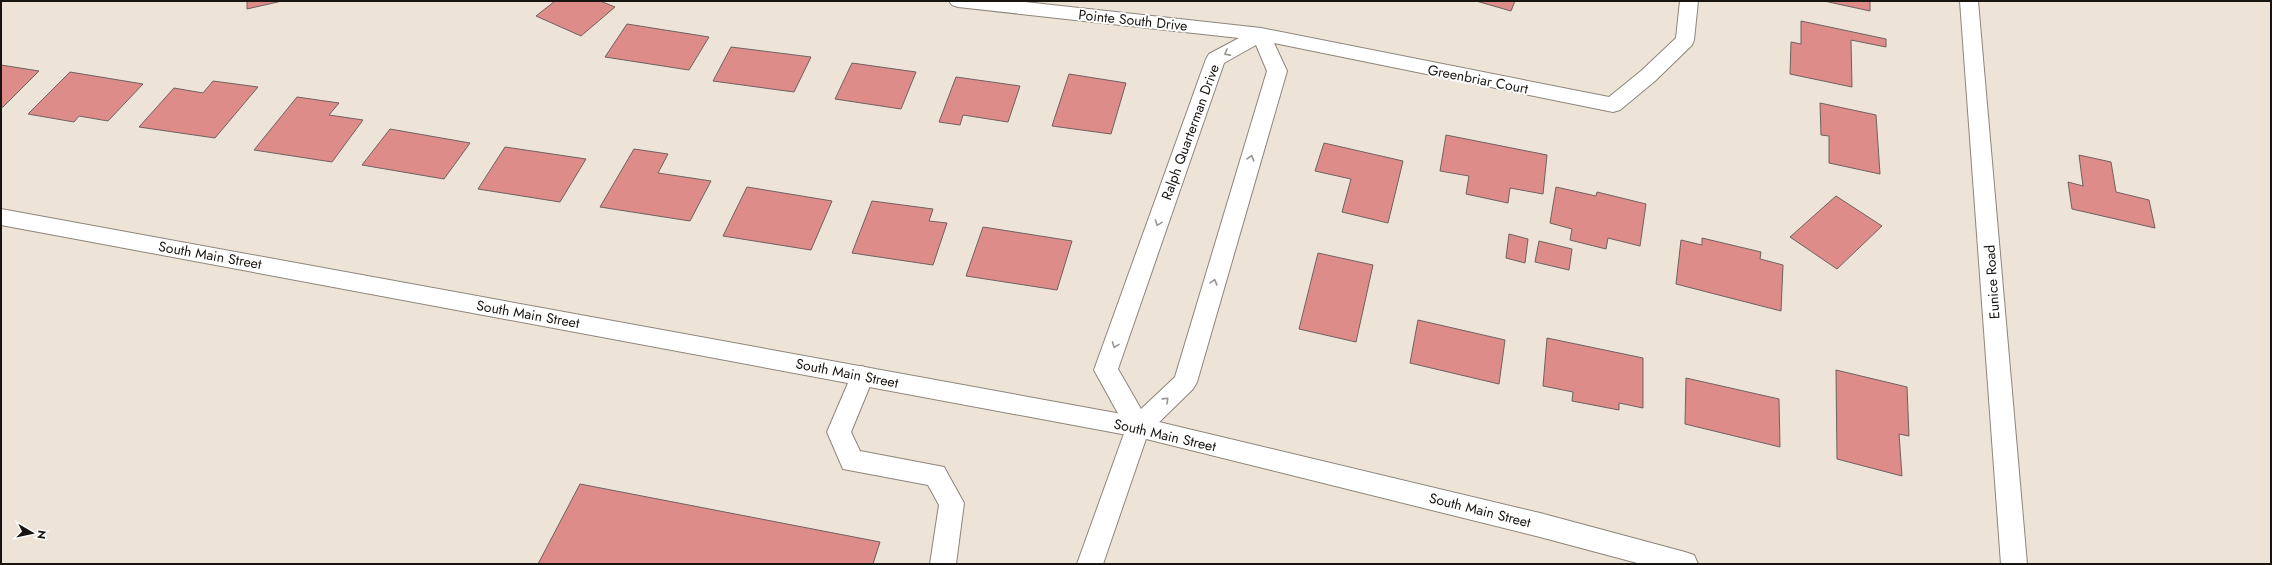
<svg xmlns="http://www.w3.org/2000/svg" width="2272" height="565" font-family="Jost,sans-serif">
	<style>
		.building { fill: #dd8c89; stroke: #6f6160 }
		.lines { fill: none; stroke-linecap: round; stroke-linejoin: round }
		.lane-casing { stroke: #8e857b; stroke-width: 2 }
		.street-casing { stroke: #8e857b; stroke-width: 2 }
		.secondary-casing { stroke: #8e857b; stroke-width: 2 }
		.lane { fill: #fff; fill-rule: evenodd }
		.street { fill: #fff; fill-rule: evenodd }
		.secondary { fill: #fff; fill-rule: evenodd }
		.oneway { stroke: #979593 }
		.labels { text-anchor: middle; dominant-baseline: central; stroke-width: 4; stroke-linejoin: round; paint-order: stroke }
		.street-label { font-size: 14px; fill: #181410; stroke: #fff }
	</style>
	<rect width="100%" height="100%" fill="#ede3d7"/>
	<!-- building -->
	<g class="building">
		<path d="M247 1H282L247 9Z"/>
		<path d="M555 1H600L615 7 581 36 536 16Z"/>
		<path d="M1476 1H1515L1511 11Z"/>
		<path d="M1824 1H1870V11Z"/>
		<path d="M1801 21 1886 39V47L1851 40 1852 87 1790 74 1791 42 1801 44Z"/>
		<path d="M627 24 709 37 689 70 605 57Z"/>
		<path d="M731 47 811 57 794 92 713 81Z"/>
		<path d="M852 63 916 72 901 109 835 99Z"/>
		<path d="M1 65 39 71 3 107H1Z"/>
		<path d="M70 72 143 84 108 121 79 116 74 122 28 114Z"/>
		<path d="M1069 74 1126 83 1111 134 1052 126Z"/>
		<path d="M956 77 1020 86 1008 122 963 115 960 125 939 122Z"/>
		<path d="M213 81 258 87 215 138 139 127 174 88 203 93Z"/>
		<path d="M297 97 339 103 329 115 363 120 332 162 254 150Z"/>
		<path d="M1820 103 1876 115 1880 174 1829 163V136L1821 135Z"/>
		<path d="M390 129 470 143 444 179 362 165Z"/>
		<path d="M1446 135 1547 155 1543 194 1510 188 1508 203 1466 194 1469 176 1440 171Z"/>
		<path d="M1324 143 1403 161 1388 223 1342 212 1351 179 1315 171Z"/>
		<path d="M505 147 586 159 560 202 478 189Z"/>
		<path d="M634 149 668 154 658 173 711 181 690 221 600 207Z"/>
		<path d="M2079 155 2111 162 2116 192 2149 200 2155 228 2072 209 2068 182 2083 186Z"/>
		<path d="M747 187 832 201 811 250 723 236Z"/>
		<path d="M1556 187 1596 196 1597 192 1646 204 1640 246 1608 238 1606 249 1570 240 1572 229 1550 223Z"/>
		<path d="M1836 196 1882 226 1837 269 1790 237Z"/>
		<path d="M872 201 933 209 929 221 947 223 933 265 852 253Z"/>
		<path d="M983 227 1072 241 1057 290 966 276Z"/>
		<path d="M1509 234 1528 239 1525 263 1506 258Z"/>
		<path d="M1702 238 1761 252 1760 259 1783 265 1781 311 1676 284 1681 240 1702 245Z"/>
		<path d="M1539 241 1572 249 1569 270 1535 262Z"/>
		<path d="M1318 253 1373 265 1356 342 1299 329Z"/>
		<path d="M1418 320 1505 340 1499 384 1410 363Z"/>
		<path d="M1547 338 1643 358V408L1619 403V410L1572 401 1573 392 1543 386Z"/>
		<path d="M1836 370 1907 387 1909 436 1899 434 1902 476 1837 459Z"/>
		<path d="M1686 378 1779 399 1780 447 1685 424Z"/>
		<path d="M580 484 880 542 873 564H538Z"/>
	</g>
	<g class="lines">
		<defs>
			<path id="lane" d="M862 366 870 369 874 376 851 432 860 451 944 467 964 503 956 564H930L939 505 928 485 843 469 827 432 854 369Z"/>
			<g id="street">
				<path d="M949 1H1015L1261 28 1609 97 1641 71 1676 38 1680 1H1698L1694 40 1692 45 1655 81 1620 110 1613 112 1274 43 1287 71 1197 382 1193 389 1148 433 1103 564H1077L1126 428 1094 370 1206 59 1209 54 1239 38 958 7 952 5ZM1256 45 1267 71 1175 377 1141 409 1118 369 1224 63Z"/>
				<path d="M1960 1H1978L2027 564H2001Z"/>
			</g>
			<path id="secondary" d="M1 209 1138 417 1540 513 1685 552 1694 555 1698 564H1641L1540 537 1138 437 1 225Z"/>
		</defs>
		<!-- lane casing -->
		<use href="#lane" class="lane-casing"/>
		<!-- street casing -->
		<use href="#street" class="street-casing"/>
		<!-- secondary casing -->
		<use href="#secondary" class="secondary-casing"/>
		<!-- lane -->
		<use href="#lane" class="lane"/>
		<!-- street -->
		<use href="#street" class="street"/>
		<!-- secondary -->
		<use href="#secondary" class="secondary"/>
	</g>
	<!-- one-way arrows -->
	<defs><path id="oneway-chevron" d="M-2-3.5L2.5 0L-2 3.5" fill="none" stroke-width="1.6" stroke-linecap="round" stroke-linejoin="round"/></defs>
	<g class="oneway">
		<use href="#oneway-chevron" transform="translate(1227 53) rotate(151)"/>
		<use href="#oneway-chevron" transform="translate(1251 158) rotate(-74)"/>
		<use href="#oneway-chevron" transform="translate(1158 223) rotate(110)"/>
		<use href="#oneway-chevron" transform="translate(1214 282) rotate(-74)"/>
		<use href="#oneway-chevron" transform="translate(1115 345) rotate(110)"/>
		<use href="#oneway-chevron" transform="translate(1166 400) rotate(-44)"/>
	</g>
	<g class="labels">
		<!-- street labels -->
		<g class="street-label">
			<text transform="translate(1133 20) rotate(6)">Pointe South Drive</text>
			<text transform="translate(1478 79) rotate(11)">Greenbriar Court</text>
			<text transform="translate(1190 132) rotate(-70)">Ralph Quarterman Drive</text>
			<text transform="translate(210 255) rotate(10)">South Main Street</text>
			<text transform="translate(1992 282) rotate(-94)">Eunice Road</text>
			<text transform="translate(528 314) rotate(10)">South Main Street</text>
			<text transform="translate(847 373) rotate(11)">South Main Street</text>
			<text transform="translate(1165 435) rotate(13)">South Main Street</text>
			<text transform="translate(1480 510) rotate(14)">South Main Street</text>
		</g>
	</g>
	<!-- border -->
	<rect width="2272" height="565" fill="none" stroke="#181410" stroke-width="4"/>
	<!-- north arrow -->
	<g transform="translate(32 533) rotate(99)" stroke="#ffffff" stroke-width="3" paint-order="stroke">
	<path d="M0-3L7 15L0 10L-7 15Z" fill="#181410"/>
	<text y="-6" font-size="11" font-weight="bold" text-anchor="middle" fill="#181410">N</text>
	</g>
</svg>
